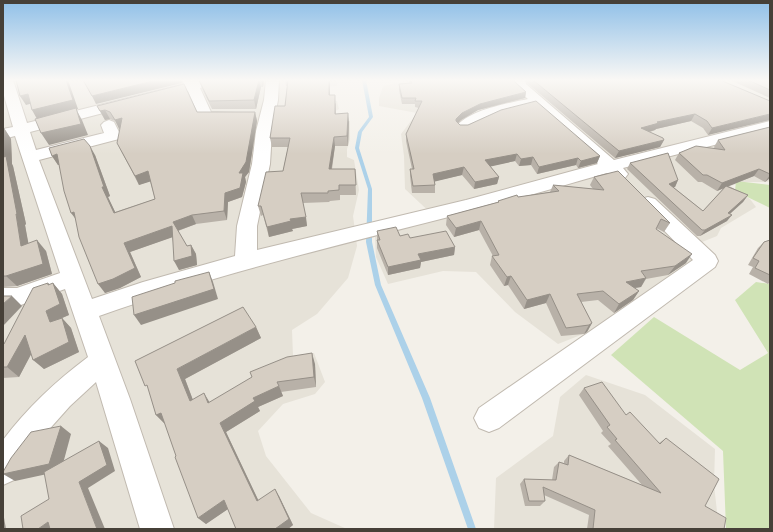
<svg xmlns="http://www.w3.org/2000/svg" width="773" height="532" font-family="Inter,sans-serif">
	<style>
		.residential { fill: #e6e2d8 }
		.green { fill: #d0e3b6 }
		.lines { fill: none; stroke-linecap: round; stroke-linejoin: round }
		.stream { fill: #acd1e9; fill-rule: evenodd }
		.minor-casing { stroke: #c1bab0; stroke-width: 2 }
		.minor { fill: #fff; fill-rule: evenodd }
		.wall { fill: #b8b1a8 }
		.shaded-wall { fill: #969088 }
		.building { fill: #d6cec3; stroke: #969088 }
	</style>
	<rect width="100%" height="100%" fill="#f3f0e9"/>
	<!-- residential -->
	<g class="residential">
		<path d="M3 80H337V86L321 87 320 99 337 101 339 109 333 112 334 119 350 121V139L347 149V157L354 160 359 190 353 216 357 246 348 278 317 314 292 330 293 356 314 353 325 382 315 394 283 404 258 431 266 456 311 513 347 529H3Z"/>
		<path d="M409 80H770V181L767 182H743L730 186 750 199 756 207 721 228 717 236 702 242 693 251 697 265 611 323 558 344 515 312 476 272 443 271 388 284 376 257 375 237 436 218 405 189 404 156 401 134 417 113 379 106V98L383 86Z"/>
		<path d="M586 375 645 395 715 449 714 485 719 529H494L496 478 553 436 560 397Z"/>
	</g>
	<!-- green -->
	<g class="green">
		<path d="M736 181 770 185V208L735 191Z"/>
		<path d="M756 282 770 284V529H726L723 451 611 355 654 317 740 370 768 353 735 300Z"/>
	</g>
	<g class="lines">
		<!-- stream -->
		<path class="stream" d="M362 80H366L373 117 362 132 359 148 372 189V242L381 285 430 398 476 529H468L422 398 375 285 366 242 368 189 355 148 358 132 369 117Z"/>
		<defs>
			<g id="minor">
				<path d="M3 80H13L27 123 184 84 182 80H220L219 83 200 88 211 112 236 113 238 116 236 119 231 120 200 119 188 91 30 132 36 150 104 133 101 125 104 122 109 120 114 122 121 136 119 139 39 160 92 299 143 282 235 256 237 226 252 164 256 131 264 100 266 80H279L278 100 272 131 270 164 257 226V250L466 200 598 164 535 106C516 110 496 114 479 124 471 129 467 132 459 130L456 127C468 110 509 103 528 99L515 88 513 80H525L526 84 614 160 770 121V131L623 168 628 174 625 178C617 180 613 178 607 173 561 186 515 200 468 212 344 244 219 273 99 316L130 399 174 529H140L96 382 70 406 45 434 23 464 14 480 3 485V440C27 408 56 381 88 357L65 289 18 306H3V288H17L60 273 15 136 3 139V129L13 127 3 92Z"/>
				<path d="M648 197 655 199 715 255 718 261 715 267 499 428 489 432 479 428 474 418 479 408 693 260 641 207 639 203 641 199Z"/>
			</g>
		</defs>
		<!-- minor casing -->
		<use href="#minor" class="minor-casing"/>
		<!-- minor -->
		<use href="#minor" class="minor"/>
	</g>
	<!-- wall -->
	<g class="wall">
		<path d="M199 80H264L263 87H261L256 109H212L202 89Z"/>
		<path d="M285 80H330V95L336 104V114L349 122 348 146H335L332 169H355L356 195H340V200L330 201 329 202 303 203 307 226 292 229 293 231 269 237 263 215 261 216 258 206 283 171 288 147H272L270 138 285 106 287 86H286Z"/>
		<path d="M409 80H514L515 82 526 92 525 98 478 110 461 120 458 123 460 125 600 156 597 163 578 168 576 165 537 174 531 165 519 166 515 161 490 166 499 177 497 184 474 189 462 175 435 181V193H412L410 176V169H412L406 141V134L419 108 415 107V104H402L399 90V84H409Z"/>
		<path d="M526 80H720L770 101 708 135 703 128 691 121 656 129 655 130 650 132 664 140 660 147 615 158 527 83Z"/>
		<path d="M730 80H770V98Z"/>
		<path d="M97 106 197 112H255L257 121 249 172 245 177 246 182 242 197 228 202 227 220 196 224 178 231 187 246 191 245 196 254 197 265 179 270 172 237 130 252 141 277 120 288 105 293 75 218 59 165H58L52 156 95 155 110 196 108 197 115 212 155 199 150 181 139 185 117 143 120 129 115 121 110 119 105 120Z"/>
		<path d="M770 127V178L765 182 754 176 728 186 748 195 743 202 730 214 727 221 700 236H697L627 169 630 163 678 180 675 187H673L703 211 724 188 717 191 702 182H698L675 160 679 153 715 149 714 147 718 140Z"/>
		<path d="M4 128 11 139 12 164 13 166 26 224 25 225 28 243 46 251 52 274 17 286 3 287V129Z"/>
		<path d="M594 177 670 223 664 232 656 228V229L686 263 668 275 646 279 641 287 635 288 639 291 633 300 614 313 598 300 581 302 592 323 587 332 584 334 561 336 546 303 524 309 508 285 504 286 490 265 492 256H493L479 230 454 237 446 225 447 216 498 202V201L518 197 550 192 553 185 593 189 590 185Z"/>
		<path d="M377 231 455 247 454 255 421 262 420 268 388 275 377 248Z"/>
		<path d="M770 240V282L768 284 749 274 753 267 748 265 758 248 764 242Z"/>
		<path d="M53 283 62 294 69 315 62 318 71 328 79 352 44 369 31 354 19 377 3 378V344H4L50 285Z"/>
		<path d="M256 327 261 338 185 379 193 400 210 402 315 364 316 387 281 392 283 396 258 407 260 411 226 432 258 500 279 496 293 525 288 529H236L228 509 206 524 198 518 165 424 156 415 149 391Z"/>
		<path d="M584 388 626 415 659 443 666 438 705 506 724 529H587L589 515 544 495 545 501 540 506H525L520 484 524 479 552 480 554 467 559 462 564 463V461L569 455 642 485 608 446 611 444 601 433 603 431 579 395Z"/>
	</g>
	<!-- shaded-wall -->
	<g class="shaded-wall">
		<path d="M66 80H68L78 109H76L82 120 88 135 49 145 41 133 37 119 32 110Z"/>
		<path d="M157 80H181L182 83 96 104 92 96Z"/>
		<path d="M259 80 261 87 256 109 254 100Z"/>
		<path d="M261 80H264L263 87Z"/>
		<path d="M329 80H330V104L329 95Z"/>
		<path d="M526 92 525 98 478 110 461 120 455 126 456 119 462 113 480 104Z"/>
		<path d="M28 94 33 103 26 105 20 96Z"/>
		<path d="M105 110 110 119 105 120 100 111Z"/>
		<path d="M255 112 257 121 249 172 245 177 246 182 242 197 228 202 227 220 224 211 225 193 239 173Z"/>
		<path d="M348 113 349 122 348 146 347 136Z"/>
		<path d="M695 114 691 121 656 129 655 130 637 135 641 128 657 122Z"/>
		<path d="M770 114V120L708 135 712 128Z"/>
		<path d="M122 118 126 127 119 129 115 120Z"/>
		<path d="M4 128 11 139 12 164 13 166 26 224 25 225 31 257 21 246 16 214 4 157Z"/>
		<path d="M334 137 335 146 330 178 329 169Z"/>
		<path d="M664 140 660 147 615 158 619 151Z"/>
		<path d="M90 146 95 155 110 196 108 197 120 222 114 213 102 187Z"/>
		<path d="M57 154 63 164 58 165 52 156Z"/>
		<path d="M517 154 515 161 484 168 485 160Z"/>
		<path d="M600 156 597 163 578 168 581 161Z"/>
		<path d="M533 157 531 165 519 166 521 159Z"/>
		<path d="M578 158 576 165 537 174 539 167Z"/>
		<path d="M464 167 462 175 433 182V174Z"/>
		<path d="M759 169 754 176 717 191 722 183Z"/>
		<path d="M148 171 152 181 139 185 135 176Z"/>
		<path d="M770 175V178L765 182Z"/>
		<path d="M499 177 497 184 474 189 475 182Z"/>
		<path d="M678 180 675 187 665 190 669 184Z"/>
		<path d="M748 195 743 202 724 219 728 213Z"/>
		<path d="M74 212 78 222 71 213Z"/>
		<path d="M192 215 196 224 177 231 173 222Z"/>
		<path d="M732 215 727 221 700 236 705 230Z"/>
		<path d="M306 217 307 226 292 229 293 231 269 237 267 227 290 219Z"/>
		<path d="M481 221 479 230 454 237 456 228Z"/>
		<path d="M172 226 176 236 130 252 141 277 120 288 105 293 98 284 124 243Z"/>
		<path d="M37 240 46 251 52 274 17 286 6 276Z"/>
		<path d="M191 245 196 254 197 265 179 270 174 261Z"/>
		<path d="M455 247 454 255 421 262 420 268 388 275V267L418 254Z"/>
		<path d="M692 254 686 263 668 275 675 266Z"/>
		<path d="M209 272 213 282 218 299 141 325 134 315Z"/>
		<path d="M511 276 508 285 504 286 507 277Z"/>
		<path d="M646 278 641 287 621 290 626 282Z"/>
		<path d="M48 283 56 292 53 283 62 294 69 315 62 318 71 328 79 352 44 369 33 360 50 322 46 311 48 285Z"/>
		<path d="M639 291 633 300 614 313 619 304Z"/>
		<path d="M550 294 546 303 524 309 527 300Z"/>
		<path d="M12 296 22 306 3 326V304Z"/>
		<path d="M592 323 587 332 584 334 589 325Z"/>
		<path d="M256 327 261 338 185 379 197 411 190 401 177 369Z"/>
		<path d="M25 335 36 345 19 377 7 367Z"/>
		<path d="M312 353 315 364 316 387 314 377Z"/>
		<path d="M279 386 283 396 258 407 260 411 226 432 262 508 257 501 220 423 253 398Z"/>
		<path d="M204 393 210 403H208Z"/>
		<path d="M161 413 165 424 156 415Z"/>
		<path d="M61 426 71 434 61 471 15 481 3 474Z"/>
		<path d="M99 441 108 448 115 471 88 488 105 529H97L79 482Z"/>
		<path d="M275 489 279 496 293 525 288 529H275Z"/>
		<path d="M224 500 231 507 206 524 198 518Z"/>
		<path d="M3 512 6 529H3Z"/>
		<path d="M48 522 57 529H38Z"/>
	</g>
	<!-- building -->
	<g class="building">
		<path d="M16 80H66L73 100 32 110 28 94 20 96Z"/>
		<path d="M83 80H157L92 96Z"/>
		<path d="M199 80H259L254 100 209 101Z"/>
		<path d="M288 80H329V95H335V114L348 113 347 136 334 137 329 169H355L356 185H339V190L328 191V193H301L306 217 290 219 291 221 267 227 261 206H258L266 172 283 171 290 138H270L275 106H285Z"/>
		<path d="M410 80H514L515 82 526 92 480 104 462 113 456 119V121L460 125H468L501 110 536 101 600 156 581 161 578 158 539 167 533 157 521 159 517 154 485 160 499 177 475 182 464 167 433 174 435 185 413 186 410 169H414L406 134 422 101H415L416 98H402L399 84 412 83Z"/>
		<path d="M533 80H720L770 101V114L712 128 707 121 695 114 657 122 659 123 641 128 663 138 664 140 619 151Z"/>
		<path d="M748 80H770V90Z"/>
		<path d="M184 84 197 112H255L246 162 239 173H243L240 188 225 193 224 211 192 215 173 222 187 246 191 245 192 256 174 261 172 226 124 243 135 268 113 279 98 284 79 237 74 212 71 213 64 191 57 154 52 156 49 148 84 139 90 146 104 187H102L114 213 155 199 148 171 135 176 117 143 122 118 115 120 110 112 105 110 100 111 97 106Z"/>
		<path d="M76 108 81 124 41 133 35 119Z"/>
		<path d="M770 127V174L759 169 722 183 707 175H703L679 153 696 146 725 150 718 140Z"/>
		<path d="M4 128V157L6 156 17 214H16L21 246 37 240 43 264 6 276H3V129Z"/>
		<path d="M668 153 678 180 669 184 703 211 726 186 748 195 728 213 732 215 705 230H702L630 163Z"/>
		<path d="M618 171 670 223 661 219 656 229 692 254 675 266 641 271 646 278 626 282 639 291 619 304 603 291 577 294 592 323 589 325 566 328 550 294 527 300 511 276 507 277 492 256 499 255 481 221 456 228 447 216 499 202 498 201 517 195 518 197 559 191 553 185 604 190 594 177Z"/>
		<path d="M396 227 400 236 408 234 410 238 446 231 455 247 418 254 421 260 388 267 377 240H380L377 231Z"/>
		<path d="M770 240V275L755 268 759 261 753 258 764 242Z"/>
		<path d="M209 272 214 289 134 315 132 297 175 283V281Z"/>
		<path d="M48 283V285L53 283 60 304 46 311 50 322 62 318 69 342 33 360 25 335 7 367H3V344H4L33 288Z"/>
		<path d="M3 296H12L3 304Z"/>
		<path d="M243 307 256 327 177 369 190 401 204 393 208 403 252 377 250 372 287 357 312 353 314 377 277 382 279 386 253 398 255 401 220 423 257 501 275 489 289 519 275 529H236L224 500 198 518 175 457 176 456 161 413 156 415 147 385 145 386 135 361Z"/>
		<path d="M602 382 626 415 630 412 660 444 666 438 719 479 705 506 726 518 724 529H593L595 510 543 487 545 501H529L524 479 556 480 559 462 568 465 569 455 661 493 615 440 617 439 607 427 610 425 584 388Z"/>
		<path d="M61 426 49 464 3 474V472L11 458 31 432Z"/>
		<path d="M99 441 107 465 79 482 97 529H50L48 522 38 529H23L21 516 49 499 44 472Z"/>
	</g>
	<!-- sky -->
	<linearGradient id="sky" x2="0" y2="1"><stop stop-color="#90c0e8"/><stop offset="0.52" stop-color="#faf8f5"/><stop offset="1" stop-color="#faf8f5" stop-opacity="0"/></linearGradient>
	<rect width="773" height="154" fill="url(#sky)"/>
	<!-- border -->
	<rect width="773" height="532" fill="none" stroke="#464038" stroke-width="8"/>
</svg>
